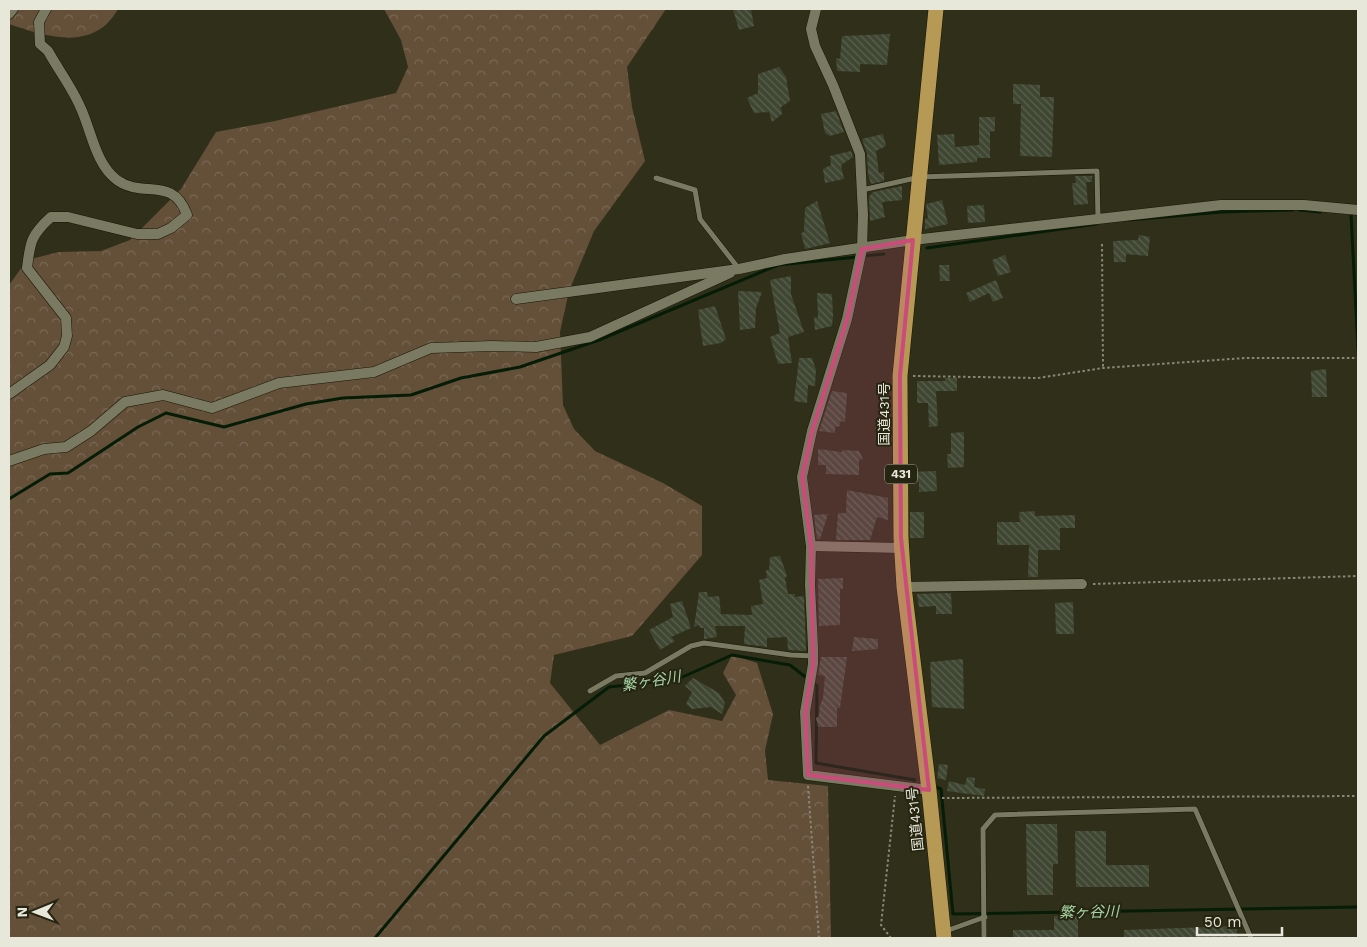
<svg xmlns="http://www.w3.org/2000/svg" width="1367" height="947" font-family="'Work Sans','Noto Sans JP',sans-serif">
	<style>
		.forest { fill: url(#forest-crowns) }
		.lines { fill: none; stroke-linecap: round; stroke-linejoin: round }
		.stream { stroke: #051d06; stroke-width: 3 }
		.building { fill: url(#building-back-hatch) }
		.lane-casing { stroke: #181704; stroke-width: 6 }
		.street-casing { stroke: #181704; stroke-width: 11 }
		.highway-casing { stroke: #181704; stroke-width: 16 }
		.path { stroke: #898877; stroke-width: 2; stroke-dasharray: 2.5 2.5; stroke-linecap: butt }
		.lane { stroke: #7a7962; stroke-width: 5 }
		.street { stroke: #7a7962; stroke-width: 10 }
		.highway { stroke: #b69955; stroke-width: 15 }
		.marked { fill: #cb4c7b; fill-opacity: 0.2; stroke: #cb4c7b; stroke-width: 4; stroke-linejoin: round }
		.labels { text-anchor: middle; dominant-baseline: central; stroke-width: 4; stroke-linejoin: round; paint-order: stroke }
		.shield { fill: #262511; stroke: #adad9e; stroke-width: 1 }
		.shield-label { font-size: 12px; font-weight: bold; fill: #e7e7da }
		.street-label { font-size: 14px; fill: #e7e7da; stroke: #262511 }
		.water-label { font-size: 15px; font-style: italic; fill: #a6d5a5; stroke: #262511 }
	</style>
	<defs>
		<pattern id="forest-crowns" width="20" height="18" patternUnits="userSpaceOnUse" patternTransform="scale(1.25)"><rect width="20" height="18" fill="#644f39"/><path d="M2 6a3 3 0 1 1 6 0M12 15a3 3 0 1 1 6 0" fill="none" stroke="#7a6855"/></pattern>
		<pattern id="building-back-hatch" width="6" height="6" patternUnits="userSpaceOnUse" patternTransform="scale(1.25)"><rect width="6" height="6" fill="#3f4632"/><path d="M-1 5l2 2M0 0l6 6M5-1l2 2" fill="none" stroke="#5b614f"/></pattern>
	</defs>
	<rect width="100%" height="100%" fill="#302f1a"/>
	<!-- forest -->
	<g class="forest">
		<path d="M9 9H118C94 52 47 37 9 24Z"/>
		<path d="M384 9H666L627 67 632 107 645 161 594 231 569 291 560 332 563 405 574 429 595 451 663 483 702 506V555L632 636 554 655 550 683 600 745 669 710 722 721 736 695 723 673 732 655 757 663 773 714 765 751 768 780 828 786 831 938H9V285L27 260 59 252 101 251 130 240 181 189 216 132 275 121 396 93 408 67 401 40Z"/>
	</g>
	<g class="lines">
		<!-- stream -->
		<g class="stream">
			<path d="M1299 210 1320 212"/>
			<path d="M1351 214 1358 350"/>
			<path d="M1129 220 1222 212 1293 210"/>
			<path d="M927 248 1096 224"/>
			<path d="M863 256 884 254"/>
			<path d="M9 499 50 474 68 473 138 427 166 413 224 427 306 404 343 398 411 395 461 378 520 367 599 340 778 265 857 257"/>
			<path d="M813 683 817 686 816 763 915 780"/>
			<path d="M935 787 941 789 953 914 1358 907"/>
			<path d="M375 938 544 736 609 687 678 679 732 655 790 665 808 679"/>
		</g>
	</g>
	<!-- building -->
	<g class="building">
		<path d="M733 9H751L754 26 739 30Z"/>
		<path d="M890 34 887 65 860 64V72L837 71 836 58 840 59 842 36Z"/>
		<path d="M779 67 786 77 790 101 781 107 782 114 772 122 769 112 754 113 747 98 758 93V74Z"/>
		<path d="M1013 84 1040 85V97H1054L1052 157 1020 156 1021 104H1013Z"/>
		<path d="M836 111 844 132 830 136 825 133 821 114Z"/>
		<path d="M979 117H995V131L990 132V158H977V162L939 165 937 135 954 134 955 147 979 145Z"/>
		<path d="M883 134 886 146 876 151 879 173 884 172V181L871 184 868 174 867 153 862 139Z"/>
		<path d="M851 151 853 157 841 165 844 179 825 183 823 169 831 165 830 156Z"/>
		<path d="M1075 176H1092V182H1086L1088 204 1074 205 1072 183H1076Z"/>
		<path d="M902 186V200L882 202 885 217 870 221 869 197 873 192Z"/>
		<path d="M942 200 948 224 925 229V219L928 218 926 204Z"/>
		<path d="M817 201 830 243 805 249 801 233 804 232 805 208Z"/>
		<path d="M984 205 985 222 968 223 967 206Z"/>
		<path d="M1139 235 1150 237 1148 256 1126 254V262H1114L1113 241 1138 240Z"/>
		<path d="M1005 255 1011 272 998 276 992 260Z"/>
		<path d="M939 265H949L950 281H940Z"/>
		<path d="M791 276V294L804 332 788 337 792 363 778 364 770 337 780 333 770 280Z"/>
		<path d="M996 280 1003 298 993 302 989 293 970 302 966 293Z"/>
		<path d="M738 291 762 292 756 308 755 328 740 330Z"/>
		<path d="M817 293 832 294 833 316 832 326 815 330 814 317 818 318Z"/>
		<path d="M715 306 726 339 721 343 703 346 698 310Z"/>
		<path d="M799 358H812L816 370 815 386 808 385 807 403 794 401Z"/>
		<path d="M1326 369 1327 397H1312L1311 371Z"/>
		<path d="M945 378H957V391H936L938 426 929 427 928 403H917V381H945Z"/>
		<path d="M832 391 847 393 845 422 840 421V426L835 427V433L819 431Z"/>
		<path d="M964 432V467L948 468 947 454H951V433Z"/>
		<path d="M818 449 842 452V450L859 451 863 459 859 460V475L826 474V465H818Z"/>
		<path d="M936 471 937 491 919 492V482H910V472Z"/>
		<path d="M847 490 888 498V520L877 517 870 540H836L838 513H846Z"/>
		<path d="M1035 511V516L1075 515V528H1060V550H1038V577H1028L1029 545H997V522H1020L1019 512Z"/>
		<rect x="910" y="512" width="14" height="26"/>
		<path d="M828 514 820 539H817L814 515Z"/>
		<path d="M780 556 787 576 785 578 788 594H795V597L804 596 806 651 788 650 787 637 767 638V647L744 644 745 626H715L717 637 704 639V628H700L699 625 694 627 699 592H707L708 597 719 596 721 614 752 615 751 606 763 604 759 580 767 578 766 570H769L770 557Z"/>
		<path d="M843 578V589H840V625L819 626 818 579Z"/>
		<path d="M951 593 952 614H936V606L919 607 917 594Z"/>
		<path d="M682 601 691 628 671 637 675 641 660 650 649 630 673 617 670 604Z"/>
		<path d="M1073 602 1074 634H1056L1055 603Z"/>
		<path d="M854 637 878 639V649L852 651Z"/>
		<path d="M821 657H847L840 708H837V727H818L816 718 819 716 820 705 823 698 825 676 818 675Z"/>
		<path d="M963 659 964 709 932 707 930 662Z"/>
		<path d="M693 678 719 693 725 703 722 714 711 707 692 709 686 704 692 692 685 686Z"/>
		<path d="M939 764 948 765 946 780 937 778Z"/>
		<path d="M967 777 975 778 974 787 985 789 984 796 947 791 949 781 965 785Z"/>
		<path d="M1026 824H1057L1058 864H1053V895H1027Z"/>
		<path d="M1075 831H1106V865H1149V887H1076Z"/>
		<path d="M1054 916H1078V938H1013V930H1054Z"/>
		<path d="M1237 926V938H1124V930Z"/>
	</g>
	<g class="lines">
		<defs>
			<g id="lane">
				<path d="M656 178 695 190 700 219 739 269"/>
				<path d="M862 190 920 177 1097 171 1098 219"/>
				<path d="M590 691 616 676 645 673 691 646 704 643 791 655 813 656"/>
				<path d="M946 931 985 917"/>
				<path d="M984 938 983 829 995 815 1195 809 1251 938"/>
			</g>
			<g id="street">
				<path d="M816 9 811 29 815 46 833 85 860 154 863 215 862 249 847 319 812 431 802 477 811 546 810 585 813 648V664L805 712 808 775 929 790"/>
				<path d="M9 14 13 9"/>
				<path d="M516 299 739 269 785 259 913 240 1221 205H1304L1358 210"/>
				<path d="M9 394 50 365 64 347 67 336 66 318 27 268C30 242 31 235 51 217H68L137 234H158L171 228 187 215C173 175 143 199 117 180 96 164 92 134 82 111 74 90 59 71 48 51L40 44 39 22 46 9"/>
				<path d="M9 461 44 449 66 447 91 431 125 402 163 395 212 408 279 383 374 372 431 348 492 346 536 347 590 337 730 273"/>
				<path d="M811 546 902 548"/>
				<path d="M904 587 1082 584"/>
			</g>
			<path id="highway" d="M936 9 900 376 901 538 904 587 929 790 944 938"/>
		</defs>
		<!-- lane casing -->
		<use href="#lane" class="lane-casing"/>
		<!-- street casing -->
		<use href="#street" class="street-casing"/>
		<!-- highway casing -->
		<use href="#highway" class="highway-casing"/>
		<!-- path -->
		<g class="path">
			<path d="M1102 244 1103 368"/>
			<path d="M913 376 1038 378 1103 368 1245 358H1358"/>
			<path d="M1093 584 1358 576"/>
			<path d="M808 786 819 938"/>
			<path d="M942 798 1358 796"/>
			<path d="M891 938 881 925 895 796"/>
		</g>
		<!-- lane -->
		<use href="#lane" class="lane"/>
		<!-- street -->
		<use href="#street" class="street"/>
		<!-- highway -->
		<use href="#highway" class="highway"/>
	</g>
	<!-- marked area -->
	<path class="marked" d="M913 240 900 376 901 538 929 790 808 775 805 712 813 664 811 546 802 477 812 431 847 319 862 249Z"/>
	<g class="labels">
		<!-- shield labels -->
		<rect class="shield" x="885" y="464.5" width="32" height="19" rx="4"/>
		<g class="shield-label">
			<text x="901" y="474">431</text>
		</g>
		<!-- street labels -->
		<g class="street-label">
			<text transform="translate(884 414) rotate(-90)">国道431号</text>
			<text transform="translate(915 819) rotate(-96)">国道431号</text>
		</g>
		<!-- water labels -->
		<g class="water-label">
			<text transform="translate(651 681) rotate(-9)">繁ヶ谷川</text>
			<text transform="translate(1089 912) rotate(-1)">繁ヶ谷川</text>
		</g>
	</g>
	<!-- border -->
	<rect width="1367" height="947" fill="none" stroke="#e7e7da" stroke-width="20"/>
	<!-- north arrow -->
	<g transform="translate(35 912) rotate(269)" stroke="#262511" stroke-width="4" paint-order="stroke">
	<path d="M0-4L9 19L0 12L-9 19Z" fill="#e7e7da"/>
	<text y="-8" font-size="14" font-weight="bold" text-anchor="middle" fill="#e7e7da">N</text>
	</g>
	<!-- scale -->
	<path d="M1197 927v8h85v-8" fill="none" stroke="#e7e7da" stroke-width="2.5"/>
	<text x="1204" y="927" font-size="15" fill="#e7e7da" stroke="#262511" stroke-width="4" paint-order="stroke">50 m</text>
</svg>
